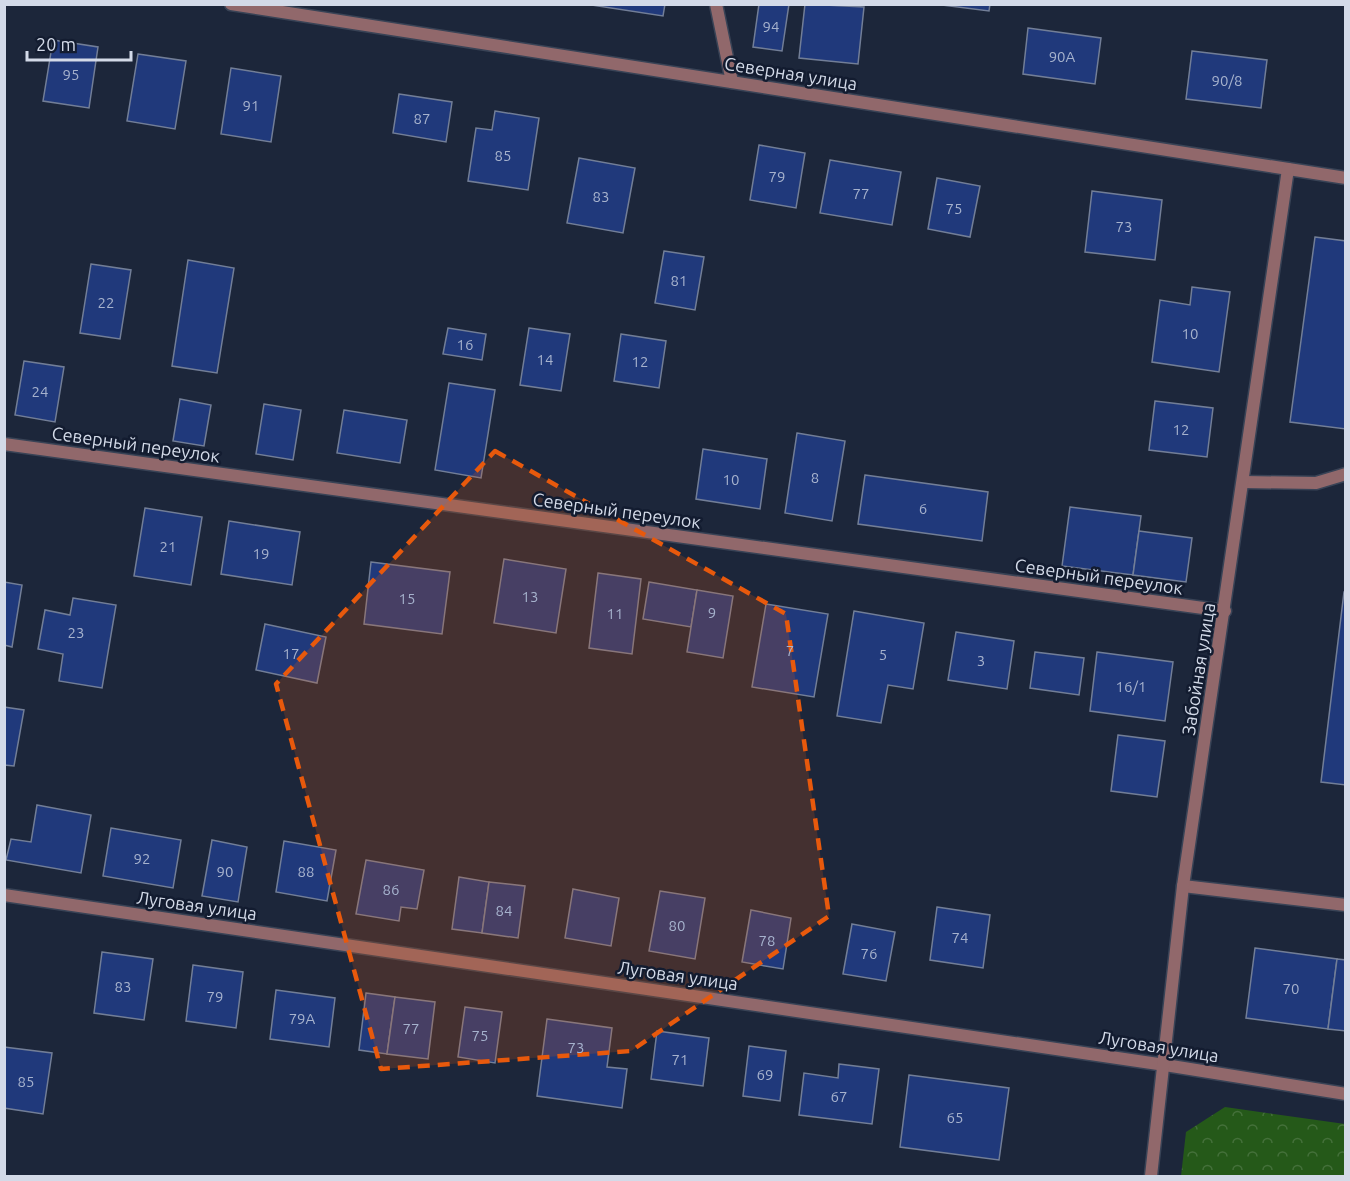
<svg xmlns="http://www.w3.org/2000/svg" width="1350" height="1181" font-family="Ubuntu,sans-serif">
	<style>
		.forest { fill: url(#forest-crowns) }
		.building { fill: #20397b; stroke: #727e97; stroke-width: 1.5 }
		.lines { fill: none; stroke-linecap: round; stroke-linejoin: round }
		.lane-casing { stroke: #394356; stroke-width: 15 }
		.street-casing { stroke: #394356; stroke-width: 15 }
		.lane { stroke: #91686b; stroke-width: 12 }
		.street { stroke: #91686b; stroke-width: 12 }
		.marked { fill: #e8590c; fill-opacity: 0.2; stroke: #e8590c; stroke-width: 4.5; stroke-dasharray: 12 8; stroke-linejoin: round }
		.labels { text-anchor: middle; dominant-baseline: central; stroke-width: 5; stroke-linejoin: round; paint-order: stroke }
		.number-label { font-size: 15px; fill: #a6b2cd }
		.street-label { font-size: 18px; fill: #d3dae8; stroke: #131c30 }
	</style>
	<defs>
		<pattern id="forest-crowns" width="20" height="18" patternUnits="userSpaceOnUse" patternTransform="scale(1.5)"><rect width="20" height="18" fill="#255919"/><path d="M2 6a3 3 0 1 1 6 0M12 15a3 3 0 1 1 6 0" fill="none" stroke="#44703a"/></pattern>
	</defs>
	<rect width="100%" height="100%" fill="#1c263a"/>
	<!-- forest -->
	<path class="forest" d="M1225 1107 1345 1124V1176H1181L1186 1132Z"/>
	<!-- building -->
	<g class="building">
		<path d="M585 4H665L663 16Z"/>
		<path d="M759 4H789L782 51 753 47Z"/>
		<path d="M805 4 864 7 858 64 799 58Z"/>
		<path d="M934 4H990L989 11Z"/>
		<path d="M1028 28 1101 38 1095 84 1023 74Z"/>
		<path d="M53 40 98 47 89 108 43 101Z"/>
		<path d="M1192 51 1267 60 1261 108 1186 99Z"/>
		<path d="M138 54 186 61 175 129 127 121Z"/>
		<path d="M231 68 281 76 271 142 221 134Z"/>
		<path d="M399 94 452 102 446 142 393 133Z"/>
		<path d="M495 111 539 118 528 190 468 181 476 128 492 130Z"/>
		<path d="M759 145 805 153 796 208 750 200Z"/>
		<path d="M579 158 635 168 623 233 567 223Z"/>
		<path d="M830 160 901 172 892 225 820 213Z"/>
		<path d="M937 178 980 186 970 237 928 229Z"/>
		<path d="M1092 191 1162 200 1155 260 1085 252Z"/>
		<path d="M1315 237 1346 241V429L1290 422Z"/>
		<path d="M664 251 704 257 695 310 655 303Z"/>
		<path d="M188 260 234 268 217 373 172 366Z"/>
		<path d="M91 264 131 270 120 339 80 333Z"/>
		<path d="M1192 287 1230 292 1219 372 1152 362 1160 300 1190 305Z"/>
		<path d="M448 328 486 334 482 360 443 354Z"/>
		<path d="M529 328 570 334 561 391 520 385Z"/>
		<path d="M621 334 666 341 659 388 614 381Z"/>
		<path d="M24 361 64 367 55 422 15 415Z"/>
		<path d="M449 383 495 390 481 478 435 470Z"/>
		<path d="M180 399 211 405 204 446 173 441Z"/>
		<path d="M1155 401 1213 408 1207 457 1149 450Z"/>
		<path d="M264 404 301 410 293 460 256 454Z"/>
		<path d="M344 410 407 420 400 463 337 453Z"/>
		<path d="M797 433 845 441 832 521 785 513Z"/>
		<path d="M703 449 767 459 760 509 696 499Z"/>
		<path d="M865 475 988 492 982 541 858 524Z"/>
		<path d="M1070 507 1141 516 1133 575 1062 566Z"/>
		<path d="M145 508 202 517 191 585 134 576Z"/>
		<path d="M229 521 300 532 292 585 221 574Z"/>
		<path d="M1139 531 1192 538 1186 582 1133 575Z"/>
		<path d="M504 559 566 569 556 633 494 623Z"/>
		<path d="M371 562 450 572 442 634 364 624Z"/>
		<path d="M598 573 641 579 632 654 589 648Z"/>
		<path d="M4 582 22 585 12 647 4 645Z"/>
		<path d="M649 582 697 590 691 627 643 619Z"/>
		<path d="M697 590 733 596 723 658 687 652Z"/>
		<path d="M1344 592H1346V785L1321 782Z"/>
		<path d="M73 598 116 605 102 688 59 681 63 654 38 649 45 610 70 615Z"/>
		<path d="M766 604 828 614 814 697 752 687Z"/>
		<path d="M854 611 924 623 913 689 888 685 881 723 837 716Z"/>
		<path d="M265 624 326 637 317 683 256 670Z"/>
		<path d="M956 632 1014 641 1007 689 948 680Z"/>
		<path d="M1035 652 1084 658 1079 695 1030 688Z"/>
		<path d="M1097 652 1173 662 1165 721 1090 711Z"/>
		<path d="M4 707 24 710 14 766 4 765Z"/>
		<path d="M1118 735 1165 741 1157 797 1111 791Z"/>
		<path d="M37 805 91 815 81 873 6 860 11 839 31 842Z"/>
		<path d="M111 828 181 840 173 888 103 876Z"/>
		<path d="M212 840 247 847 238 902 202 896Z"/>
		<path d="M284 841 336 850 327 901 276 892Z"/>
		<path d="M366 860 424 870 417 909 401 907 399 921 356 914Z"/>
		<path d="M459 877 489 882 482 933 452 929Z"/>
		<path d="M489 882 525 886 518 938 482 933Z"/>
		<path d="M573 889 619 898 611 946 565 938Z"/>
		<path d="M660 891 705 898 695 959 649 951Z"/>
		<path d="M937 907 990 915 983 968 930 960Z"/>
		<path d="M751 910 791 918 783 969 742 962Z"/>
		<path d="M852 924 895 932 886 981 843 974Z"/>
		<path d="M1255 948 1337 959 1328 1029 1246 1018Z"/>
		<path d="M102 952 153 959 144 1020 94 1013Z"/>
		<path d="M1337 959 1346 960V1031L1328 1029Z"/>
		<path d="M193 965 243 972 236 1028 186 1021Z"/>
		<path d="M276 990 335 998 329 1047 270 1039Z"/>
		<path d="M366 993 395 997 387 1054 359 1050Z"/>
		<path d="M395 997 435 1002 428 1059 387 1054Z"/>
		<path d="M465 1007 502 1012 495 1063 458 1057Z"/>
		<path d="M547 1019 612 1028 607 1067 627 1069 622 1108 537 1096Z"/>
		<path d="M657 1031 709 1038 703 1086 651 1079Z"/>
		<path d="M749 1046 786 1051 780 1101 743 1096Z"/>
		<path d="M4 1047 52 1053 43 1114 4 1108Z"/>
		<path d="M839 1064 879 1069 872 1124 799 1115 804 1073 838 1078Z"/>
		<path d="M909 1075 1009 1088 999 1160 900 1147Z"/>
	</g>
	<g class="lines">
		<defs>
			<g id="lane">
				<path d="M716 4 732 82"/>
				<path d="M1244 482 1316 483 1346 474"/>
				<path d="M1183 886 1346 905"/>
			</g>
			<g id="street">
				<path d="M231 4 1346 178"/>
				<path d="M4 444 1225 611"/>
				<path d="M4 895 1165 1065 1346 1094"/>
				<path d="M1151 1176 1183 886 1288 169"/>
			</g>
		</defs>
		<!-- lane casing -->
		<use href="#lane" class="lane-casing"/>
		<!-- street casing -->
		<use href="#street" class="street-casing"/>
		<!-- lane -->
		<use href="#lane" class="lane"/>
		<!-- street -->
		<use href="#street" class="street"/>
	</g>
	<!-- marked area -->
	<path class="marked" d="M495 451 786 614 829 916 631 1051 381 1069 276 684Z"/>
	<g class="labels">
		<!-- number labels -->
		<g class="number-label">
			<text x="771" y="26">94</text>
			<text x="1062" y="56">90А</text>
			<text x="71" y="74">95</text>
			<text x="1227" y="80">90/8</text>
			<text x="251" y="105">91</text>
			<text x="422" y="118">87</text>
			<text x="503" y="155">85</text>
			<text x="777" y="176">79</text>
			<text x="861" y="193">77</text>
			<text x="601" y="196">83</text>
			<text x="954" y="208">75</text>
			<text x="1124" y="226">73</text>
			<text x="679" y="280">81</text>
			<text x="106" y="302">22</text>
			<text x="1190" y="333">10</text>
			<text x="465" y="344">16</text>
			<text x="545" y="359">14</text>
			<text x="640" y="361">12</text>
			<text x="40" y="391">24</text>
			<text x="1181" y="429">12</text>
			<text x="815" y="477">8</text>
			<text x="731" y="479">10</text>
			<text x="923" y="508">6</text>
			<text x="168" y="546">21</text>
			<text x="261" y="553">19</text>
			<text x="530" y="596">13</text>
			<text x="407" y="598">15</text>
			<text x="712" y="612">9</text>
			<text x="615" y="613">11</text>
			<text x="76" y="632">23</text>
			<text x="790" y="650">7</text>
			<text x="291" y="653">17</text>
			<text x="883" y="654">5</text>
			<text x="981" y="660">3</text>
			<text x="1131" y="686">16/1</text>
			<text x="142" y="858">92</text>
			<text x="225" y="871">90</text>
			<text x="306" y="871">88</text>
			<text x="391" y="889">86</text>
			<text x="504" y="910">84</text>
			<text x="677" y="925">80</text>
			<text x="960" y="937">74</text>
			<text x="767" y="940">78</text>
			<text x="869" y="953">76</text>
			<text x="123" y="986">83</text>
			<text x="1291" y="988">70</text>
			<text x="215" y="996">79</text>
			<text x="302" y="1018">79А</text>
			<text x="411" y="1028">77</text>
			<text x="480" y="1035">75</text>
			<text x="576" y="1047">73</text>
			<text x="680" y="1059">71</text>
			<text x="765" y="1074">69</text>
			<text x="26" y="1081">85</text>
			<text x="839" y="1096">67</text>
			<text x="955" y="1117">65</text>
		</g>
		<!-- street labels -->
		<g class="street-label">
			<text transform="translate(791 73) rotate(9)">Северная улица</text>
			<text transform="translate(136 444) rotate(8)">Северный переулок</text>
			<text transform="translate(617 510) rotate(8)">Северный переулок</text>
			<text transform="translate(1099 576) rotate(8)">Северный переулок</text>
			<text transform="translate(1198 669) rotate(-81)">Забойная улица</text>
			<text transform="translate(197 905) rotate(8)">Луговая улица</text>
			<text transform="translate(678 975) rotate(8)">Луговая улица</text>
			<text transform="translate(1159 1046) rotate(9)">Луговая улица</text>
		</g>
	</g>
	<!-- border -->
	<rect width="1350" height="1181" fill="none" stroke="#d3dae8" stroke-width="12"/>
	<!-- scale -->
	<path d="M27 51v9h104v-9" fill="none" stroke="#d3dae8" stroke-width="3"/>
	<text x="36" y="51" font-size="18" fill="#d3dae8" stroke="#131c30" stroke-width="4.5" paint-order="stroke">20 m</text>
</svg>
